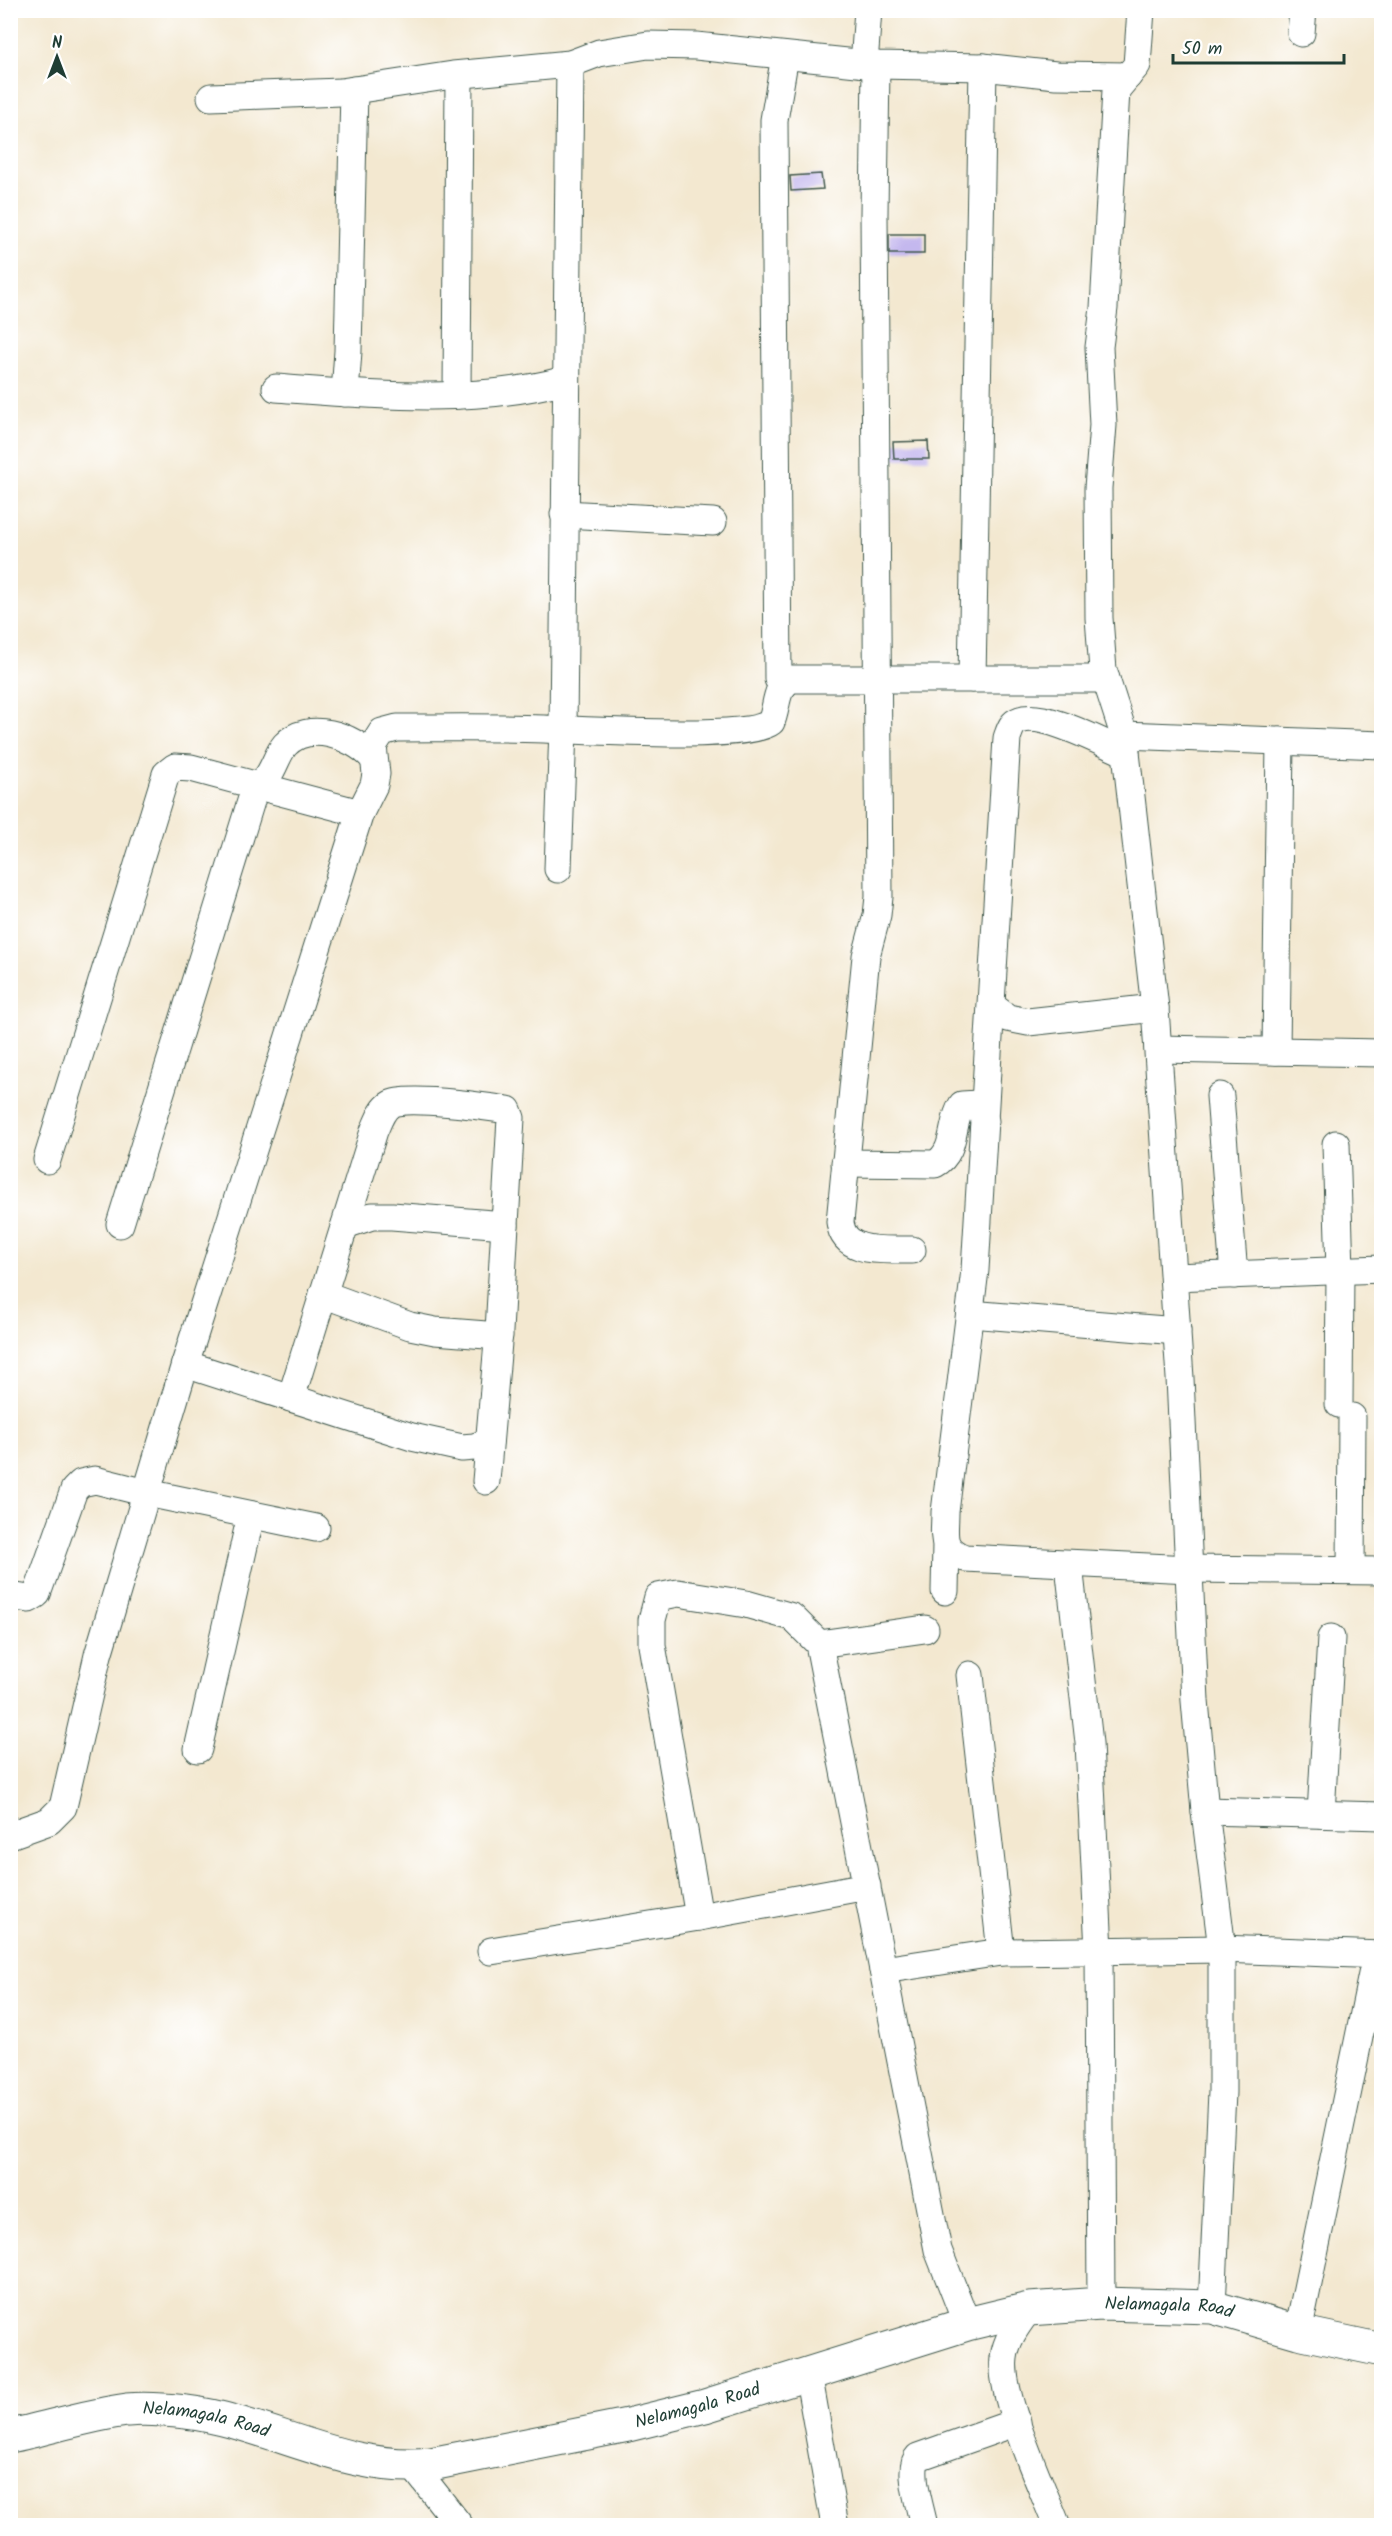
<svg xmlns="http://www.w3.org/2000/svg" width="1392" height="2536" font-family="Kalam,sans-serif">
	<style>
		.building { fill: #c4b8ee }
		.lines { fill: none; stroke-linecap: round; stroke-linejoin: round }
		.minor-casing { stroke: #3f574b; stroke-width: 29 }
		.tertiary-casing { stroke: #3f574b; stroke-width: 35 }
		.minor { stroke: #fff; stroke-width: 27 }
		.tertiary { stroke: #fff; stroke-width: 33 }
		.labels { text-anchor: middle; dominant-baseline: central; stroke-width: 4.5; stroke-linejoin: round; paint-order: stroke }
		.street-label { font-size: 18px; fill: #1f3d34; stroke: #fff }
	</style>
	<rect width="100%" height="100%" fill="#fff"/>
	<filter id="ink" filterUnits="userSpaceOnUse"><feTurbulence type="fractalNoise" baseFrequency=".0167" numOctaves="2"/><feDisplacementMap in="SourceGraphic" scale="12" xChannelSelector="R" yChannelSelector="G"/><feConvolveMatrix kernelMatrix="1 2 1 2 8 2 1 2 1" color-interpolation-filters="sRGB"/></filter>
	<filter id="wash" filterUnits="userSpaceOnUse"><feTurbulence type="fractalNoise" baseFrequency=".008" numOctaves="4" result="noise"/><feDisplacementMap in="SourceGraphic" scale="24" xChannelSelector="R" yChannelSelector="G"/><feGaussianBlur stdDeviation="1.35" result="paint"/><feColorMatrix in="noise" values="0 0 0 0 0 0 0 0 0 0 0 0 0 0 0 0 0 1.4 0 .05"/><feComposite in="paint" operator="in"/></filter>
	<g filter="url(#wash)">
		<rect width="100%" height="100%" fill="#f3e8d0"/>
		<g id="blocks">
			<!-- building -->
			<g class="building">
				<path d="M821 174 823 189 791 191 790 176Z"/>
				<rect x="889" y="234" width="35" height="20"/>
				<path d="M928 441 929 459H894L893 442Z"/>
			</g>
		</g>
	</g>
	<g filter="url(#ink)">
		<use href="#blocks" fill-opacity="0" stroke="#3f574b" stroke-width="1.5"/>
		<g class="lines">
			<defs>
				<g id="minor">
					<path d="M1141 10 1137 65 1116 90 1104 308 1099 347 1103 425 1098 488 1099 618 1103 670 1124 735 1155 1008 1180 1378 1195 1701 1205 1811 1222 1949V2092L1212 2307"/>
					<path d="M1301 33 1303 10"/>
					<path d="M864 64 868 10"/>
					<path d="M876 65 874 214 879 897 877 915 866 956 840 1222C844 1256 886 1249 912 1250"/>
					<path d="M211 97 341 92 453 75 570 64 599 53 648 45 696 46 876 65 983 67 1056 75 1128 76"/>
					<path d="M276 388C370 395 473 405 565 380"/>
					<path d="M345 393 348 351 354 90"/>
					<path d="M457 395 459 75"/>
					<path d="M564 514 713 522"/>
					<path d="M972 679 983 67"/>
					<path d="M784 685 778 679 774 120 785 56"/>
					<path d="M1124 735 1382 745"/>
					<path d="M1126 753C1102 743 1044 711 1020 720 1011 723 1010 730 1007 738L975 1270 945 1512C945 1535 939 1549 965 1558L1190 1569 1382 1571"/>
					<path d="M558 869 563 729 570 64"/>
					<path d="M992 1006 1008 1018 1028 1022 1155 1008"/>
					<path d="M1158 1049 1382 1053"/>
					<path d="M1276 1051 1280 741"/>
					<path d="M1220 1096 1234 1275"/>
					<path d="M1336 1144 1340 1270 1339 1404"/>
					<path d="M47 1160 166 774 175 767 191 768 360 813"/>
					<path d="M845 1163 935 1164C957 1152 950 1123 962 1105L978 1104 985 1121"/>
					<path d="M120 1224 256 785C273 779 274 758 285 745 308 720 353 736 372 757"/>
					<path d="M345 1225 372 1216H392L505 1225"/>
					<path d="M1174 1277 1382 1269"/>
					<path d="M323 1294 410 1326 435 1331 499 1336"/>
					<path d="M970 1314 1177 1331"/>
					<path d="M185 1364 412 1437 462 1448 474 1447 489 1442"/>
					<path d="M291 1398 374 1131C378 1122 382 1109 391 1104 405 1095 488 1107 508 1110L511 1118 499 1331 486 1481"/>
					<path d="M1069 1565 1089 1743 1099 1951 1101 2304"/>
					<path d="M1351 1570 1352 1417"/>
					<path d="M945 1591 946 1544"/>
					<path d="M10 1596 29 1599 37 1594 74 1490 81 1483 95 1480 147 1493 316 1528"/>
					<path d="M819 1644 925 1629"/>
					<path d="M970 1675 1001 1952"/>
					<path d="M198 1749 251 1515"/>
					<path d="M1205 1811 1382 1816"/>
					<path d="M1321 1814 1331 1638"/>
					<path d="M10 1835 49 1821 63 1807 98 1655 185 1364 360 813 374 785 376 774 373 746 382 732 397 728C446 728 495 727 544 729 583 730 747 741 771 722 778 707 774 686 792 679H1106"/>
					<path d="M699 1917 652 1645V1620L658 1597 678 1593 746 1604 792 1617 819 1644 938 2250 967 2324"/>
					<path d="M491 1951 699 1917 867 1886"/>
					<path d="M883 1970 1001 1952 1222 1949 1382 1955"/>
					<path d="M1029 2309C1018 2324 1006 2339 1004 2358 999 2396 1042 2487 1057 2526"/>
					<path d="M1298 2332 1376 1955"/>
					<path d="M808 2373 835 2526"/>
					<path d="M413 2466 460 2526"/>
					<path d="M924 2526C921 2510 907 2468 918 2457L1017 2422"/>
				</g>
				<g id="tertiary">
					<path id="s1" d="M10 2436C48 2428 89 2415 127 2410 146 2408 168 2410 186 2412 269 2422 346 2473 431 2464L628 2425 705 2406 967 2324 1029 2309 1101 2304 1212 2307 1298 2332 1382 2350"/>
				</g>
			</defs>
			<!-- minor casing -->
			<use href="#minor" class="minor-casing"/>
			<!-- tertiary casing -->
			<use href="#tertiary" class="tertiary-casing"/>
			<!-- minor -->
			<use href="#minor" class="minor"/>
			<!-- tertiary -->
			<use href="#tertiary" class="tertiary"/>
		</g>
	</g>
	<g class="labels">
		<!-- street labels -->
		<g class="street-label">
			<text stroke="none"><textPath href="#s1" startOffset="1190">Nelamagala Road</textPath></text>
			<text stroke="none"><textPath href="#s1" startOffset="704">Nelamagala Road</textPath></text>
			<text stroke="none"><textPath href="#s1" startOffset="200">Nelamagala Road</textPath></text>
		</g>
	</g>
	<!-- margin -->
	<rect width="1392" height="2536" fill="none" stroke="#fff" stroke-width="36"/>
	<!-- north arrow -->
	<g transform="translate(57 57)" stroke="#ffffff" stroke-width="4.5" paint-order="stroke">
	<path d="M0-4.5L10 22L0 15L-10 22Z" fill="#1f3d34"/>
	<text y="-9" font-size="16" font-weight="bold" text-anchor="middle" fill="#1f3d34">N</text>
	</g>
	<!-- scale -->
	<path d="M1173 54v9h171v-9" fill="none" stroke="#1f3d34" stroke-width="3"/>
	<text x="1182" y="54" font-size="18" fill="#1f3d34" stroke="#ffffff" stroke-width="4.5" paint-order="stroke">50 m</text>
</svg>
